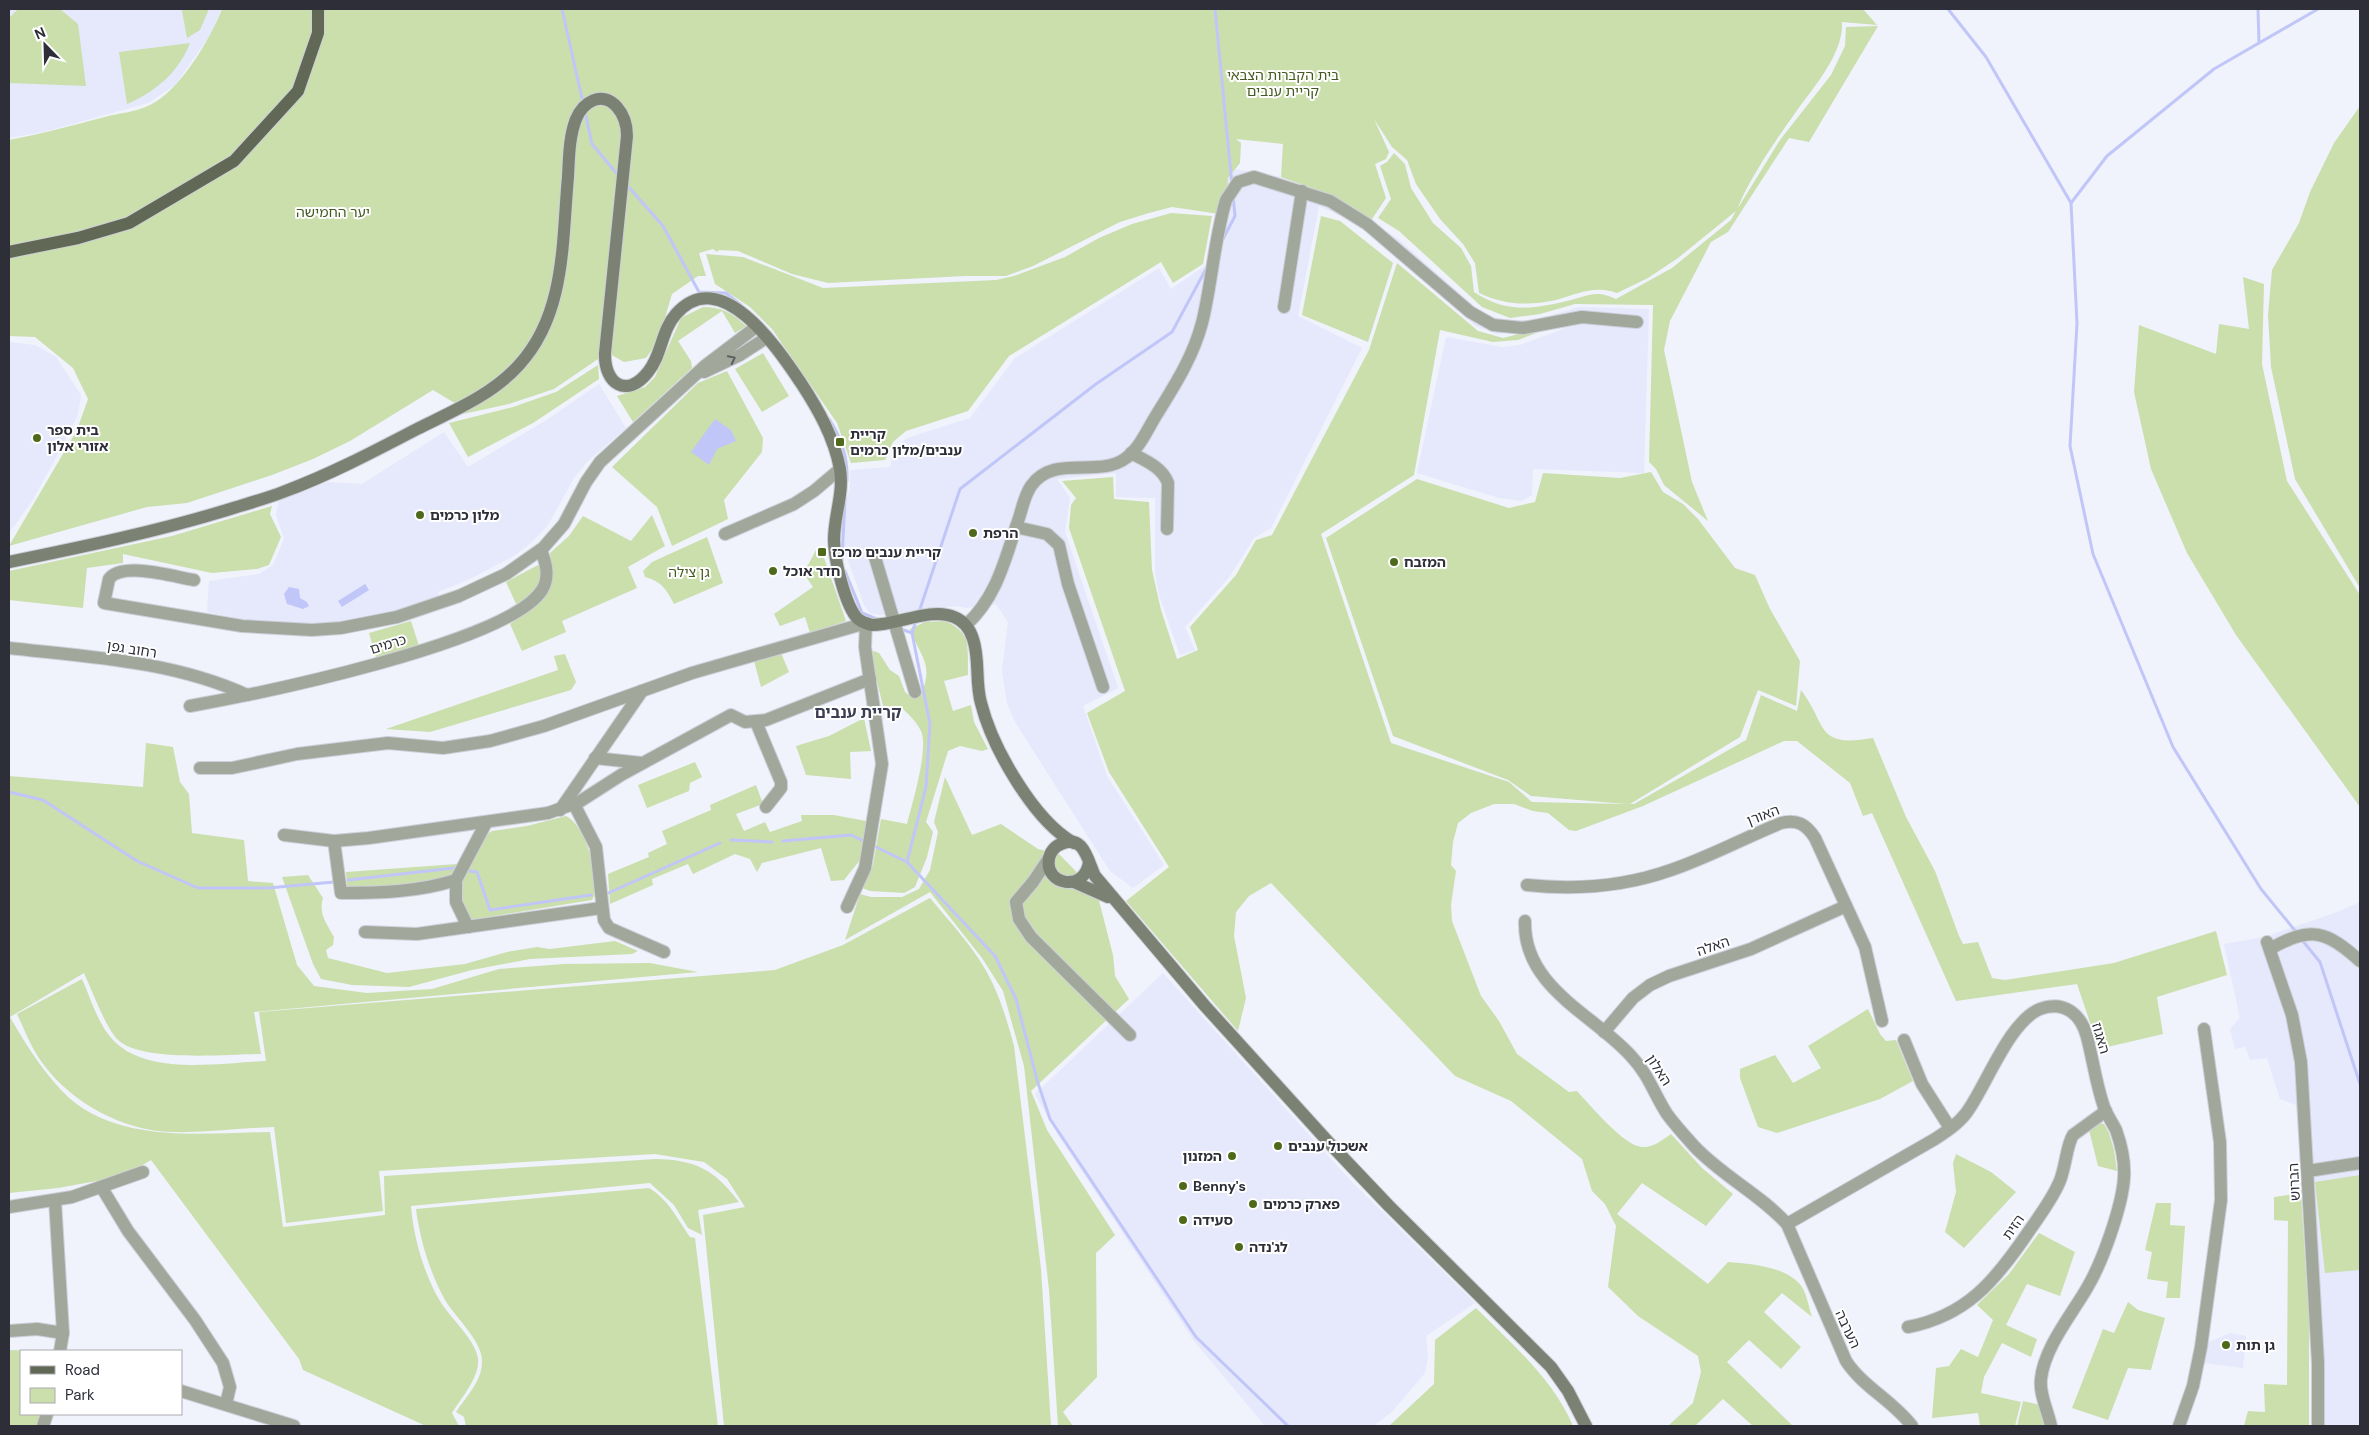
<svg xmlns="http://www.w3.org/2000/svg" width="2369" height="1435" font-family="'DM Sans','Noto Sans Hebrew',sans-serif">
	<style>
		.built { fill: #e6e8fc }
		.green { fill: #cadfac }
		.water { fill: #c1c6f8 }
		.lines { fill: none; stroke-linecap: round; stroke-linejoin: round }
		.stream { stroke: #c1c6f8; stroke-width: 3 }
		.minor-casing { stroke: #cdcfd9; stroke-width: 14 }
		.secondary-casing { stroke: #cdcfd9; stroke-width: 14 }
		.primary-casing { stroke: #cdcfd9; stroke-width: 14 }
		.minor { stroke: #a2a79c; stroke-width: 12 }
		.secondary { stroke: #7c8273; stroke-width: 12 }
		.primary { stroke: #616956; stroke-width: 12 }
		.oneway { stroke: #5c5e60 }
		.poi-dot { fill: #4f691a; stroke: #fff; stroke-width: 2 }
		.labels { text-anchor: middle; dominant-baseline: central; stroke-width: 4; stroke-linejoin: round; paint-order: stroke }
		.park-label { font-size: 14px; fill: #455a20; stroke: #fff }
		.poi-label { font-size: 14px; font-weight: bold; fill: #2d2e38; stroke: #fff; text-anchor: start }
		.street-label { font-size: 14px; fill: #2d2e38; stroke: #fff }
		.quarter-label { font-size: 16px; font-weight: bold; fill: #3c3e52; stroke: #fff }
	</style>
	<rect width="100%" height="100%" fill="#f0f2fc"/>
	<!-- built -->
	<g class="built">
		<path d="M9 9H221L213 31 175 85 148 103 47 131 9 138Z"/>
		<path d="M1228 168 1281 177 1323 192 1397 238 1484 315 1508 320H1534L1579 307 1649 309 1644 473 1533 469 1532 495 1522 501 1499 498 1417 473 1446 337 1503 347 1520 345 1563 329 1565 325 1498 334 1476 326 1365 231 1345 218 1319 206 1298 316 1362 348 1271 528 1254 538 1230 576 1185 627 1195 650 1180 655 1159 595 1155 573V498L1116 497V473L1057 479 1070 498 1065 532 1118 688 1083 706 1107 776 1164 865 1133 888 1110 871 1015 722 1007 703 1002 671 1008 622 996 604 966 608 955 606 880 615 870 613 864 605 839 535 845 501 850 490V470L890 467 894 449 907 438 970 418 1015 358 1159 268 1171 289 1206 265Z"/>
		<path d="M9 342 35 345 56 357 81 395 78 415 54 461 32 501 9 533Z"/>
		<path d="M599 384 626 428 587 462 574 478 548 525 532 542 514 556 468 580 438 592 439 598 394 612 343 621 306 624 265 623 207 612 209 581 259 574 273 565 284 539 276 515 279 500 327 482 362 484 444 432 468 467 545 421Z"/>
		<path d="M2360 902V1426H2313L2312 1346 2296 1105 2280 1099 2267 1058 2250 1060 2245 1047 2235 1049 2230 1029 2240 1018 2224 944 2264 937 2340 911Z"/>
		<path d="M1163 973 1350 1180 1475 1303 1426 1336 1428 1356 1425 1373 1392 1412 1373 1426H1265L1194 1341 1058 1135 1035 1094Z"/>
		<path d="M2230 1333 2246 1336 2243 1368 2204 1363 2207 1343Z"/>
	</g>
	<!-- green -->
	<g class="green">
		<path d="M18 9H60L78 24 86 86 9 83V16L10 17Z"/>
		<path d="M183 9H209L200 30 187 38 182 11Z"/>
		<path d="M222 9H1863L1877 25 1842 22C1844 56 1809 92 1791 119 1775 141 1747 183 1738 208L1780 140 1831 75 1845 46 1846 27 1878 26 1809 142 1789 138 1728 232 1711 242 1670 321 1664 350 1692 482 1708 521 1664 485 1656 469 1649 462 1653 305 1575 304 1540 314 1510 318 1482 307 1399 231 1378 218 1391 199 1380 166 1387 162 1394 153 1405 164 1411 188 1433 223 1461 248 1471 266 1474 292C1507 314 1534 309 1571 300 1591 295 1596 290 1616 299L1672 268 1731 220 1736 211 1678 258 1648 278 1617 293C1594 285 1578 294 1556 300 1529 306 1504 305 1479 293L1475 263 1463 244 1440 219 1416 184 1407 160 1392 147 1374 119 1389 152 1386 159 1375 164 1386 198 1370 222 1323 192 1281 177 1283 144 1236 139 1241 143 1240 163 1228 178 1227 191 1219 214 1172 207 1149 213 1120 222 1033 266 1006 276H965L828 283 792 274 738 251 719 250 717 252 713 249 699 253 706 276H698L672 294 658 341 646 358 624 362 610 354 601 357 554 389 509 404 440 419 458 405 433 390 350 441 313 459 272 475 187 503 147 507 9 546 77 430 88 399 73 368 35 337 9 336V140C42 134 73 125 105 117 119 113 137 112 150 105 179 92 211 38 222 9Z"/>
		<path d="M190 43C179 72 155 92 127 104L119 52Z"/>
		<path d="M2360 106V588L2295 479 2271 367 2268 315 2272 270 2299 223 2310 192 2334 143Z"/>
		<path d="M1171 213 1212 216 1203 264 1173 283 1161 262 1009 356 968 411 906 431 893 442 885 460 851 463 837 423 772 329 750 307 715 284 706 254 743 257 823 288 996 280 1014 276 1065 257 1099 238 1132 224Z"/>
		<path d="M1321 216 1340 221 1393 263 1368 342 1302 315Z"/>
		<path d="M1397 263 1478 331 1503 338 1559 324 1518 340 1493 342 1440 330 1414 475 1321 534 1391 743 1509 782 1532 802 1626 804 1531 796 1508 780 1393 736 1326 538 1417 479 1509 508 1535 502 1543 473 1620 478 1651 472 1663 492 1683 504 1698 519 1735 568 1755 575 1770 609 1800 661 1796 706 1758 690 1740 737 1630 804H1634L1746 740 1761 695 1797 711 1801 690C1828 726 1815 748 1873 738L1906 817 1935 871 1959 936 1963 944 1978 942 1992 978 2005 980 2114 963 2216 931 2227 975 2157 997 2163 1034 2099 1049 2077 984 1956 1001 1872 813 1863 816 1850 783 1797 741H1784L1643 806 1576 831 1569 830 1548 813 1533 811 1514 804H1494L1471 813 1458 823 1453 842 1451 865 1456 871 1451 905 1452 921 1481 996 1499 1021 1517 1054 1569 1092 1577 1091C1590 1105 1624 1146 1642 1147 1653 1148 1662 1140 1671 1134L1702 1168 1733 1194 1706 1226 1642 1183 1617 1214 1708 1284 1728 1262C1751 1264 1787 1266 1802 1287 1807 1295 1809 1308 1812 1317L1782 1293 1764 1312 1801 1347 1781 1369 1749 1340 1727 1362 1793 1426H1753L1723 1399 1695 1426H1668L1693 1403 1701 1372 1698 1356 1638 1316 1608 1287 1616 1226 1605 1204 1592 1191 1582 1159 1511 1101 1455 1076 1271 883 1249 896 1236 912 1234 936 1246 998 1238 1031 1126 901 1169 867 1109 772 1087 713 1125 691 1069 528 1071 505 1076 498 1062 481 1113 477 1114 499 1149 502 1152 570 1161 610 1177 659 1198 650 1190 627 1236 575 1256 540 1272 535 1369 350Z"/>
		<path d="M2243 277 2264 284 2262 364 2287 481 2360 595V807L2236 635 2187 553 2151 469 2134 392 2139 325 2216 354 2219 324 2249 329Z"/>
		<path d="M703 307C722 307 732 313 746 326L735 333 722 311 678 341 691 361 692 368 633 422 617 396 645 387 655 377 681 318Z"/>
		<path d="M763 353 789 396 762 412 735 369Z"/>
		<path d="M598 365 599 379 533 423 468 457 449 423 513 407 556 392Z"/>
		<path d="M727 371 763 438 762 452 724 500 728 519 672 546 657 507 612 467 698 383Z"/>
		<path d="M272 506 270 514 281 537 269 565 257 569 212 573 123 554V563L87 568 83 608 9 600V571L172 536Z"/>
		<path d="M652 515 665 546 628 567 637 588 562 621 566 632 522 651 510 624C542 604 556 594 550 553L569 536 583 516 631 541Z"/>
		<path d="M707 537 723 583 674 604C667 590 661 581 645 577L643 571 652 562Z"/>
		<path d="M816 550 822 552 846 621 810 633 805 617 780 626 774 614 813 587 802 571 808 565Z"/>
		<path d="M538 565C551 581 528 596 517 606L506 582Z"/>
		<path d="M411 621 419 646 376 658 369 633Z"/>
		<path d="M944 621C973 632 967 648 968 675L944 681 953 711 971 705 974 722 988 749 982 751 960 746 948 751 926 822 933 832 927 857 915 887 904 893 870 891 862 888 873 865 881 819 907 824C912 805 929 748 921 731 917 722 908 714 901 707L883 706 870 653 874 651 879 653 890 670 899 676 905 692 911 697 922 692C934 663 919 655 910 629L925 622Z"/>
		<path d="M781 653 789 672 761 687 754 661Z"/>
		<path d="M565 654 576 682 571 690 430 732 386 729 558 670 554 656Z"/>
		<path d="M864 718 871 751 850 752 851 779 806 775 796 746 829 736Z"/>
		<path d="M146 743 173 747 180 782 189 794 192 833 244 840 248 881 273 883 297 965 314 986 367 993 432 989 499 969 564 964 650 963 698 972 254 1012 261 1054C227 1054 141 1063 117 1039 105 1026 92 990 84 973L10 1017C25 1043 41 1069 62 1091 113 1145 203 1133 270 1132L283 1227 385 1215 384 1176 656 1159C696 1160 715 1170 739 1202L698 1210 702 1235 688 1228 674 1205 650 1183 411 1206C413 1235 424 1275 440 1301 450 1318 476 1340 478 1359 480 1377 461 1398 452 1413L459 1426H426L303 1370 299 1359 151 1160 124 1176 58 1188 9 1193V776L143 787Z"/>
		<path d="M695 762 702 777 690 783 689 791 647 808 638 785Z"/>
		<path d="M945 777 972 835 1001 824 1038 849 1059 854 1097 893 1113 955 1115 976 1129 999 1031 1091 1047 1130 1115 1235 1096 1253 1097 1377 1063 1412 1073 1426H1058L1049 1290 1024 1066 1003 991 982 958 930 892 845 940 860 894 871 897H902L919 889 930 870 938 832 934 822Z"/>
		<path d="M756 785 763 804 736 814 744 831 765 822 770 832 802 821 801 815H834L866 821 860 860 844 880 831 881 821 848 766 862 762 863 757 872 750 859 735 854 693 874 688 864 652 879 653 885 610 904 608 874 649 857 648 853 667 844 662 831 711 810 710 805Z"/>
		<path d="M566 816C586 825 603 884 592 900L470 920C448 887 468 866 484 836L492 831 527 826Z"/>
		<path d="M457 864 453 877 412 887 347 888 346 872Z"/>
		<path d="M308 875 323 898C318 914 327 924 334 937L333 945 326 950 328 958 387 973 465 964 507 952 537 947 550 949 615 941 638 951 632 954 530 959 472 970 409 987 352 985 321 979 313 964 282 877Z"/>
		<path d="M930 898C949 921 970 943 985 969 999 993 1007 1020 1014 1046L1041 1269 1051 1426H724L703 1215 745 1207 727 1179 704 1162 655 1154 379 1171 383 1211 286 1223 274 1127C240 1128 206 1133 172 1132 124 1131 72 1103 44 1065 32 1050 25 1031 17 1014L82 979C91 999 98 1025 114 1041 149 1076 220 1063 266 1061L259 1012 775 970 843 945Z"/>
		<path d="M1868 1009 1880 1034 1886 1041 1896 1040 1913 1081 1880 1099 1777 1133 1758 1127 1740 1078V1069L1775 1055 1793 1083 1821 1068 1808 1046Z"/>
		<path d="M2100 1123 2104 1124 2109 1133 2114 1150 2117 1171 2098 1166 2089 1130Z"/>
		<path d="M1956 1154 1991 1172 2016 1192 1964 1248 1945 1232 1956 1192 1953 1163Z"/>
		<path d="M2360 1175V1270L2325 1273 2315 1182Z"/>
		<path d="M649 1188C668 1199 678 1220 690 1237L695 1238 718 1426H466L464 1417 456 1412C466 1397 482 1381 482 1362 483 1342 456 1318 445 1300 430 1273 420 1240 416 1209Z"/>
		<path d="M2301 1193 2309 1321V1426H2244L2248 1411 2265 1412 2264 1384 2287 1385 2288 1221 2274 1220V1197Z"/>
		<path d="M2156 1203H2171L2170 1225 2185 1226 2180 1298H2166L2168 1282 2147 1279 2152 1252 2145 1250Z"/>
		<path d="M2039 1233 2075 1252 2060 1296 2027 1284 2006 1325 2037 1339 2031 1357 2002 1343 1984 1377 1981 1393 2021 1402 2015 1426H1980L1978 1413 1932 1418 1936 1368 1949 1366 1961 1349 1978 1357 1993 1320 1977 1305 2009 1274Z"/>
		<path d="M2128 1302 2138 1310 2165 1318 2151 1370 2128 1368 2108 1420 2072 1408 2103 1329 2114 1333Z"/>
		<path d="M1476 1308C1512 1344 1553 1379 1573 1426H1389L1434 1384 1435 1340Z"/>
		<path d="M9 1350 39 1351H21V1414H41L37 1426H9Z"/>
		<path d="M2023 1401 2040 1405 2044 1426H2017Z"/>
	</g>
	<!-- water -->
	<g class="water">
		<path d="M715 419 731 430 736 441 717 449 709 465 691 452Z"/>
		<path d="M365 584 369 590 342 607 338 601Z"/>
		<path d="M289 587 299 589 300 598 307 602 309 606 303 609 287 604 284 594Z"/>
	</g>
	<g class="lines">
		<!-- stream -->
		<g class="stream">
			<path d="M562 9 583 103"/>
			<path d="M1215 9 1232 185"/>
			<path d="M1948 9 1986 57 2071 203"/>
			<path d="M2258 9 2259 43"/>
			<path d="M585 112 592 144 618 175"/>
			<path d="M626 184 663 226 699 292 726 293 741 305"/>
			<path d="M1223 239 1235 216 1233 196"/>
			<path d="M829 419C841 437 848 458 847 481"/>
			<path d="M842 560 845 499"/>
			<path d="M845 571 862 613 879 620"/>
			<path d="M919 612 960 489 1096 384 1172 332 1206 269"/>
			<path d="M901 629 912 633 930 724 926 787 907 862"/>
			<path d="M912 633 916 621"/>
			<path d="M9 792 43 800 137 861 198 888H268L334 882"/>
			<path d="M731 840 772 842"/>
			<path d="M783 841 851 835 866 842"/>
			<path d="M872 845 907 862 995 956 1016 999 1037 1080 1050 1119 1196 1337 1288 1426"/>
			<path d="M470 871 477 872 490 910 591 895"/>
			<path d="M348 880 454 868"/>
			<path d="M606 894 720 843"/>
			<path d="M2297 933 2261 889 2173 747 2093 554 2070 446 2077 323 2071 203 2107 156 2214 69 2318 9"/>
			<path d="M2302 940 2320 962 2360 1084"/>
		</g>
		<defs>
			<g id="minor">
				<path d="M1284 307 1302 191"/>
				<path d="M704 372 740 355 766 338"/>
				<path d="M1131 453C1146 461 1162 467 1168 483L1167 529"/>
				<path d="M1016 527 1047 534 1059 545 1068 584 1103 687"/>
				<path d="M725 534 794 504 814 491 840 469"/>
				<path d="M874 554 915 692"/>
				<path d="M194 580C175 577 122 561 109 579L104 603 242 626 312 630 341 628 397 617 459 596 506 574 543 548 564 524 586 482 600 462 706 365 756 327"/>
				<path d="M966 625C997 597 1005 559 1018 521 1022 510 1024 496 1031 486 1054 453 1098 479 1126 458 1140 448 1148 428 1157 414 1175 385 1193 357 1202 323 1212 283 1214 240 1226 200L1238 182 1254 177 1330 201 1367 224 1470 312 1493 325 1523 328 1582 317 1637 322"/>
				<path d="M9 648C89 657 173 661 247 695"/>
				<path d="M190 706C257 694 509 643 542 590 550 577 546 563 541 550"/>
				<path d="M756 722 781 782V788L766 807"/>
				<path d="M595 758 642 763"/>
				<path d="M200 768H232L297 754 388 743 443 748 490 741 544 726 692 673 866 623 865 647 882 764 865 868 847 907"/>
				<path d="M574 804 596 847 604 920 609 928 664 952"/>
				<path d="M560 810 642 691"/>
				<path d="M284 835 334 841 369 838 548 813 579 802 621 775 731 715 745 722 766 720 870 679"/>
				<path d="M334 841 341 893C380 893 418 892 456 880"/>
				<path d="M1049 858 1033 882 1016 902 1019 919 1031 937 1130 1035"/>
				<path d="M1527 885C1575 890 1626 886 1671 870 1709 857 1744 838 1781 823 1797 819 1806 824 1815 838L1865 947 1882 1021"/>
				<path d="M1525 921C1523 987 1593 1014 1631 1056 1649 1075 1654 1094 1667 1114 1675 1125 1685 1136 1694 1146 1722 1176 1760 1194 1787 1224L1846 1361C1863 1387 1893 1401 1912 1426"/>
				<path d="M468 927 456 902V880L486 823"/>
				<path d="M365 932 417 934 601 908"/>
				<path d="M2267 942 2292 1015 2301 1062 2318 1363V1426"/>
				<path d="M2270 949C2310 926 2326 930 2360 961"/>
				<path d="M1604 1032 1633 998 1650 985 1669 976 1751 949 1846 906"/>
				<path d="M1904 1040 1922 1084 1950 1128"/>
				<path d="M2308 1171 2360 1163"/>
				<path d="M102 1188 128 1231 195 1320 223 1363 230 1387 226 1404"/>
				<path d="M55 1200 63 1333 60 1351"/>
				<path d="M9 1207 72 1197 143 1172"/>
				<path d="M1787 1224 1935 1139C1947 1131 1961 1122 1969 1109 1987 1083 2010 1021 2040 1009 2064 1000 2081 1014 2087 1037 2093 1060 2096 1084 2104 1107 2107 1115 2112 1122 2116 1130 2121 1144 2125 1163 2124 1178 2122 1207 2102 1263 2087 1288 2072 1314 2044 1348 2041 1379 2039 1394 2048 1411 2051 1426"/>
				<path d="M1908 1327C1966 1316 1995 1281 2027 1234 2038 1218 2051 1201 2059 1183 2066 1168 2066 1146 2073 1135L2106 1111"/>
				<path d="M9 1331 37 1329 63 1333"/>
				<path d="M181 1391 294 1426"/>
				<path d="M43 1426 47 1414"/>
				<path d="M2179 1426 2193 1386 2201 1347 2221 1200 2220 1142 2204 1029"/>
			</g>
			<g id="secondary">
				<path d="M9 562C82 547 155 532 227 510 246 504 265 499 283 492 329 475 373 452 417 429 453 411 492 395 519 365 566 314 562 241 568 177 569 158 569 137 576 119 583 102 602 90 617 107 624 115 627 126 627 136L605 353C604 384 627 399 648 372 662 355 661 331 676 314 721 263 778 349 801 383 818 409 834 437 840 469 844 494 834 515 834 540 834 558 845 606 858 619 862 622 867 624 872 625 897 625 931 607 954 617 964 621 970 629 973 639 980 659 975 682 981 703 992 747 1034 821 1074 843"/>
				<path d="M1089 862C1085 893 1044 885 1049 859 1050 852 1055 846 1061 844 1084 833 1088 862 1095 876L1205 1006 1332 1146 1389 1206 1551 1367 1568 1391 1586 1426"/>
				<path d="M1074 882 1108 897"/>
			</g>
			<path id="primary" d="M9 252 78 238 129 223 234 161 298 91 318 33V9"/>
		</defs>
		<!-- minor casing -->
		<use href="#minor" class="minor-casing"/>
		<!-- secondary casing -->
		<use href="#secondary" class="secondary-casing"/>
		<!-- primary casing -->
		<use href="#primary" class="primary-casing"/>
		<!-- minor -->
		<use href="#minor" class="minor"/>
		<!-- secondary -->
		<use href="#secondary" class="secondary"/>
		<!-- primary -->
		<use href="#primary" class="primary"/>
	</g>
	<!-- one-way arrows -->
	<defs><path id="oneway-chevron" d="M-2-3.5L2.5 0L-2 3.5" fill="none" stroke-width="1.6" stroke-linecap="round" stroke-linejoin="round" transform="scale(1.25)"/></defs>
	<use class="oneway" href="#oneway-chevron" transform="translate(732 359) rotate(-26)"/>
	<!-- markers -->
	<g class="poi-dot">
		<circle cx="37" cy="438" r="5"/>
		<rect x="835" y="437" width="10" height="10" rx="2.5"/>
		<circle cx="420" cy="515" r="5"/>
		<circle cx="973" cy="533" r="5"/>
		<rect x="817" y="547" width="10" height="10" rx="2.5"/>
		<circle cx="1394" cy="562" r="5"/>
		<circle cx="773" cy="571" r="5"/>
		<circle cx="1278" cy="1146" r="5"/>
		<circle cx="1232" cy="1156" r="5"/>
		<circle cx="1183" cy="1186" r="5"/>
		<circle cx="1253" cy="1204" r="5"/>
		<circle cx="1183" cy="1220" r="5"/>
		<circle cx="1239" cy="1247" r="5"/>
		<circle cx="2226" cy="1345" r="5"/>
	</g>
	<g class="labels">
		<!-- park labels -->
		<g class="park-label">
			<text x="1283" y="75">בית הקברות הצבאי<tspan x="1283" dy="16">קריית ענבים</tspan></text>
			<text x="333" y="212">יער החמישה</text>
			<text x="689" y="572">גן צילה</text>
		</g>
		<!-- poi labels -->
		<g class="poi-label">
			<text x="47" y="430">בית ספר<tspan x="47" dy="16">אזורי אלון</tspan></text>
			<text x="850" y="434">קריית<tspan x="850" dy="16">ענבים/מלון כרמים</tspan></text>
			<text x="430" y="515">מלון כרמים</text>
			<text x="983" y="533">הרפת</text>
			<text x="832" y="552">קריית ענבים מרכז</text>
			<text x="1404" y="562">המזבח</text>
			<text x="783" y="571">חדר אוכל</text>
			<text x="1288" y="1146">אשכול ענבים</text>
			<text x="1222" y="1156" text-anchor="end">המזנון</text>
			<text x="1193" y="1186">Benny's</text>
			<text x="1263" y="1204">פארק כרמים</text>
			<text x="1193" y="1220">סעידה</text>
			<text x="1249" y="1247">לג'נדה</text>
			<text x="2236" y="1345">גן תות</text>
		</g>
		<!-- street labels -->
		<g class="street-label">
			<text transform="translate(388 644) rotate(-17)">כרמים</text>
			<text transform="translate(132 649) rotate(9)">רחוב גפן</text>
			<text transform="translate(1763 815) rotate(-21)">האורן</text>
			<text transform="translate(1713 946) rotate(-19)">האלה</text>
			<text transform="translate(2101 1038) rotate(74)">האגוז</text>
			<text transform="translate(1659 1070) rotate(57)">האלון</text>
			<text transform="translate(2294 1182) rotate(-93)">הברוש</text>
			<text transform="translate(2013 1227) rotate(-55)">הזית</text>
			<text transform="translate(1848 1329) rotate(65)">הערבה</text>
		</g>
		<!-- quarter labels -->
		<g class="quarter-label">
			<text x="858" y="712">קריית ענבים</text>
		</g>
	</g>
	<!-- border -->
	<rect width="2369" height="1435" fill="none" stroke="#2d2e38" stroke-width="20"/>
	<!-- legend -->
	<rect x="20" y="1350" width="162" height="65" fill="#ffffff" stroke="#ababaf"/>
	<rect x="30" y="1366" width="25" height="8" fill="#616956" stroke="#ababaf"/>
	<text x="65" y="1375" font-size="15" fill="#2d2e38">Road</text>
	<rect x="30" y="1388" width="25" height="15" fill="#cadfac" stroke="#ababaf"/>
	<text x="65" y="1400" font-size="15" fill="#2d2e38">Park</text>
	<!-- north arrow -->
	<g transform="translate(45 45) rotate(337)" stroke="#ffffff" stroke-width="4" paint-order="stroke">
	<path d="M0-4L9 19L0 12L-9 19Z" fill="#2d2e38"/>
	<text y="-8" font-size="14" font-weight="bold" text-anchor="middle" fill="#2d2e38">N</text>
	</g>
</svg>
